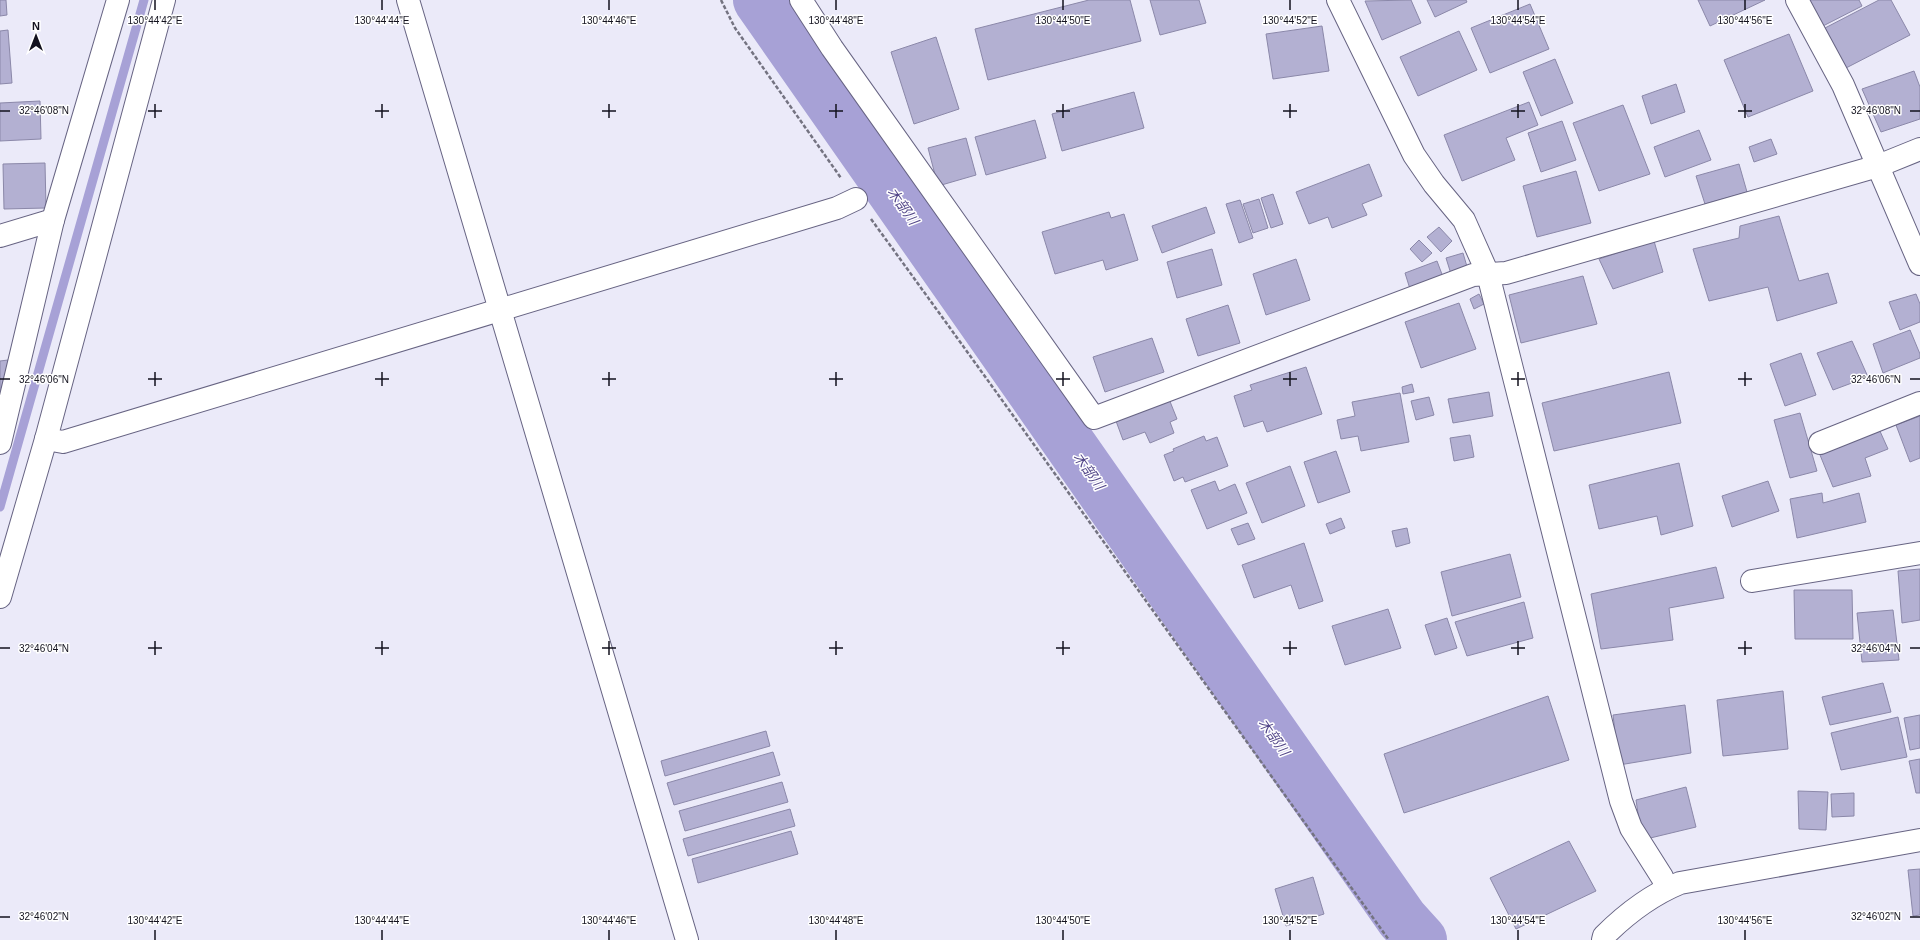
<svg xmlns="http://www.w3.org/2000/svg" width="1920" height="940" font-family="Arial,'Noto Sans JP',sans-serif">
	<style>
		.lines { fill: none; stroke-linecap: round; stroke-linejoin: round }
		.stream { stroke: #a7a1d6; stroke-width: 9 }
		.river { stroke: #a7a1d6; stroke-width: 52 }
		.building { fill: #b3b0d2; stroke: #8b88a9 }
		.minor-casing { stroke: #676483; stroke-width: 24 }
		.path { stroke: #747381; stroke-width: 2.5; stroke-dasharray: 4 2; stroke-linecap: butt }
		.minor { stroke: #fff; stroke-width: 22 }
		.ticks { fill: none; stroke: #13121e; stroke-width: 1.5 }
		.labels { text-anchor: middle; dominant-baseline: central; stroke-width: 3; stroke-linejoin: round; paint-order: stroke }
		.water-label { font-size: 14px; font-style: italic; fill: #534789; stroke: #fff }
		.ticks-label { font-size: 10px; text-anchor: middle; fill: #13121e; stroke: #fff; stroke-width: 3; stroke-linejoin: round; paint-order: stroke }
	</style>
	<rect width="100%" height="100%" fill="#ebeaf9"/>
	<g class="lines">
		<!-- stream -->
		<path class="stream" d="M0 507 144 0"/>
		<!-- river -->
		<path class="river" d="M759 0 1402 919 1421 940"/>
	</g>
	<!-- building -->
	<g class="building">
		<path d="M0 0H6L7 15 0 16Z"/>
		<path d="M1089 0H1130L1141 41 988 80 975 29Z"/>
		<path d="M1150 0H1199L1206 23 1160 35Z"/>
		<path d="M1411 0 1421 23 1382 40 1365 1Z"/>
		<path d="M1427 0H1466L1467 2 1435 17Z"/>
		<path d="M1698 0H1765L1710 26Z"/>
		<path d="M1808 0H1859L1862 6 1821 27Z"/>
		<path d="M1879 0H1891L1910 35 1846 68 1825 28Z"/>
		<path d="M1530 4 1549 49 1490 73 1471 28Z"/>
		<path d="M1322 26 1329 71 1273 79 1266 34Z"/>
		<path d="M8 30 12 83 0 84V31Z"/>
		<path d="M1459 31 1477 70 1418 96 1400 57Z"/>
		<path d="M1789 34 1813 91 1748 117 1724 60Z"/>
		<path d="M936 37 959 109 914 124 891 52Z"/>
		<path d="M1555 59 1573 103 1541 116 1523 72Z"/>
		<path d="M1914 71 1920 87V119L1881 132 1862 89Z"/>
		<path d="M1676 84 1685 112 1651 124 1642 96Z"/>
		<path d="M1134 92 1144 128 1062 151 1052 114Z"/>
		<path d="M40 101 41 139 0 141V103Z"/>
		<path d="M1529 102 1538 125 1506 138 1515 160 1462 181 1444 135Z"/>
		<path d="M1623 105 1650 174 1599 191 1573 123Z"/>
		<path d="M1035 120 1046 158 986 175 975 137Z"/>
		<path d="M1562 121 1576 160 1541 172 1528 133Z"/>
		<path d="M1699 130 1711 160 1665 177 1654 147Z"/>
		<path d="M966 138 976 175 938 186 928 148Z"/>
		<path d="M1771 139 1777 154 1754 162 1749 147Z"/>
		<path d="M45 163 46 208 4 209 3 164Z"/>
		<path d="M1369 164 1382 196 1362 204 1367 215 1332 228 1328 217 1309 224 1296 192Z"/>
		<path d="M1739 164 1747 192 1705 204 1696 176Z"/>
		<path d="M1576 171 1591 223 1537 237 1523 186Z"/>
		<path d="M1273 194 1283 224 1271 228 1261 198Z"/>
		<path d="M1259 199 1268 228 1253 233 1243 204Z"/>
		<path d="M1240 200 1253 238 1239 243 1226 204Z"/>
		<path d="M1206 207 1215 233 1162 253 1152 226Z"/>
		<path d="M1109 212 1111 218 1124 214 1138 260 1106 270 1103 260 1055 274 1042 232Z"/>
		<path d="M1779 216 1799 281 1828 273 1837 303 1777 321 1768 287 1709 301 1693 249 1739 238 1740 226Z"/>
		<path d="M1439 227 1452 241 1441 252 1427 237Z"/>
		<path d="M1419 240 1432 253 1422 262 1410 249Z"/>
		<path d="M1654 241 1663 272 1613 289 1599 259Z"/>
		<path d="M1212 249 1222 285 1177 298 1167 262Z"/>
		<path d="M1463 253 1468 270 1451 274 1446 258Z"/>
		<path d="M1296 259 1310 300 1266 315 1253 274Z"/>
		<path d="M1437 261 1443 277 1410 289 1405 273Z"/>
		<path d="M1583 276 1597 324 1521 343 1509 295Z"/>
		<path d="M1479 294 1484 304 1474 309 1470 299Z"/>
		<path d="M1916 294 1920 304V322L1900 330 1889 302Z"/>
		<path d="M1459 303 1476 349 1421 368 1405 322Z"/>
		<path d="M1228 305 1240 343 1198 356 1186 319Z"/>
		<path d="M1910 330 1920 354V358L1883 373 1873 344Z"/>
		<path d="M1152 338 1164 372 1105 392 1093 357Z"/>
		<path d="M1852 341 1868 377 1833 390 1817 353Z"/>
		<path d="M1801 353 1816 395 1785 406 1770 364Z"/>
		<path d="M16 359 0 408V361Z"/>
		<path d="M1306 367 1322 414 1267 432 1263 421 1244 427 1234 396 1252 390 1250 385Z"/>
		<path d="M1669 372 1681 423 1554 451 1542 403Z"/>
		<path d="M1412 384 1414 392 1403 394 1402 387Z"/>
		<path d="M1489 392 1493 416 1453 423 1448 399Z"/>
		<path d="M1400 393 1409 442 1361 451 1358 436 1341 439 1337 420 1355 416 1352 402Z"/>
		<path d="M1429 397 1434 415 1416 420 1411 401Z"/>
		<path d="M1169 399 1177 419 1170 422 1174 433 1150 443 1145 432 1123 440 1116 421Z"/>
		<path d="M1800 413 1817 471 1790 478 1774 420Z"/>
		<path d="M1920 416V458L1910 462 1896 425Z"/>
		<path d="M1879 429 1888 449 1865 458 1871 476 1833 487 1818 450Z"/>
		<path d="M1470 435 1474 457 1454 461 1450 438Z"/>
		<path d="M1204 436 1206 441 1217 437 1228 466 1185 482 1183 477 1174 481 1164 455 1174 451 1173 449Z"/>
		<path d="M1336 451 1350 492 1318 503 1304 462Z"/>
		<path d="M1679 463 1693 526 1661 535 1657 516 1599 529 1589 485Z"/>
		<path d="M1290 466 1305 506 1262 523 1246 483Z"/>
		<path d="M1215 481 1219 491 1235 484 1247 513 1207 529 1191 490Z"/>
		<path d="M1768 481 1779 511 1732 527 1722 496Z"/>
		<path d="M1822 493 1823 503 1859 493 1866 522 1797 538 1790 499Z"/>
		<path d="M1341 518 1345 528 1330 534 1326 524Z"/>
		<path d="M1248 523 1255 539 1238 545 1231 529Z"/>
		<path d="M1407 528 1410 543 1396 547 1392 531Z"/>
		<path d="M1304 543 1323 601 1299 609 1291 585 1254 598 1242 565Z"/>
		<path d="M1510 554 1521 597 1452 616 1441 572Z"/>
		<path d="M1716 567 1724 598 1669 608 1673 640 1601 649 1591 594Z"/>
		<path d="M1920 569V620L1902 623 1898 571Z"/>
		<path d="M1794 590H1852L1853 639H1795Z"/>
		<path d="M1524 602 1533 638 1467 656 1455 622Z"/>
		<path d="M1388 609 1401 648 1345 665 1332 626Z"/>
		<path d="M1893 610 1899 660 1862 662 1857 613Z"/>
		<path d="M1447 618 1457 648 1435 655 1425 625Z"/>
		<path d="M1883 683 1891 712 1830 725 1822 697Z"/>
		<path d="M1783 691 1788 749 1723 756 1717 700Z"/>
		<path d="M1548 696 1569 760 1404 813 1384 754Z"/>
		<path d="M1685 705 1691 753 1619 765 1613 715Z"/>
		<path d="M1920 715V748L1910 750 1904 718Z"/>
		<path d="M1898 717 1907 757 1841 770 1831 733Z"/>
		<path d="M766 731 770 746 665 776 661 761Z"/>
		<path d="M773 752 780 775 674 805 667 783Z"/>
		<path d="M1920 759V793H1916L1909 761Z"/>
		<path d="M782 782 788 802 685 831 679 811Z"/>
		<path d="M1686 787 1696 827 1642 840 1636 800Z"/>
		<path d="M1798 791 1828 792 1826 830 1799 829Z"/>
		<path d="M1854 793V816L1832 817 1831 794Z"/>
		<path d="M790 809 795 826 688 856 683 839Z"/>
		<path d="M791 831 798 854 698 883 692 859Z"/>
		<path d="M1569 841 1596 891 1516 929 1490 878Z"/>
		<path d="M1920 869V915L1913 916 1908 870Z"/>
		<path d="M1313 877 1324 914 1286 926 1275 889Z"/>
	</g>
	<g class="lines">
		<defs>
			<g id="minor">
				<path d="M408 0 687 940"/>
				<path d="M801 0 832 48 1094 418 1473 275 1506 273 1878 166 1920 149"/>
				<path d="M1338 0 1414 155 1434 184 1464 220 1488 274 1621 801 1631 828 1662 877 1667 888"/>
				<path d="M1797 0 1843 85 1920 264"/>
				<path d="M0 236 53 220"/>
				<path d="M46 439 63 442 837 208 856 199"/>
				<path d="M0 443 53 220 118 0"/>
				<path d="M1820 443 1920 403"/>
				<path d="M1752 581 1920 553"/>
				<path d="M0 597 46 439 164 0"/>
				<path d="M1603 940 1604 936C1626 914 1651 895 1680 883L1920 840"/>
			</g>
		</defs>
		<!-- minor casing -->
		<use href="#minor" class="minor-casing"/>
		<!-- path -->
		<g class="path">
			<path d="M721 0 735 28 841 178"/>
			<path d="M871 219C1045 458 1216 700 1389 940"/>
		</g>
		<!-- minor -->
		<use href="#minor" class="minor"/>
	</g>
	<!-- ticks -->
	<path class="ticks" d="M155 0V10M382 0V10M609 0V10M836 0V10M1063 0V10M1290 0V10M1518 0V10M1745 0V10M155 104V118M382 104V118M609 104V118M836 104V118M1063 104V118M1290 104V118M1518 104V118M1745 104V118M0 111H10M148 111H162M375 111H389M602 111H616M829 111H843M1056 111H1070M1283 111H1297M1511 111H1525M1738 111H1752M1910 111H1920M155 372V386M382 372V386M609 372V386M836 372V386M1063 372V386M1290 372V386M1518 372V386M1745 372V386M0 379H10M148 379H162M375 379H389M602 379H616M829 379H843M1056 379H1070M1283 379H1297M1511 379H1525M1738 379H1752M1910 379H1920M155 641V655M382 641V655M609 641V655M836 641V655M1063 641V655M1290 641V655M1518 641V655M1745 641V655M0 648H10M148 648H162M375 648H389M602 648H616M829 648H843M1056 648H1070M1283 648H1297M1511 648H1525M1738 648H1752M1910 648H1920M0 917H10M1910 917H1920M155 930V940M382 930V940M609 930V940M836 930V940M1063 930V940M1290 930V940M1518 930V940M1745 930V940"/>
	<g class="labels">
		<!-- water labels -->
		<g class="water-label">
			<text transform="translate(903 206) rotate(55)">木部川</text>
			<text transform="translate(1089 471) rotate(55)">木部川</text>
			<text transform="translate(1274 737) rotate(55)">木部川</text>
		</g>
	</g>
	<g class="ticks-label">
		<text x="155" y="24">130°44'42"E</text>
		<text x="382" y="24">130°44'44"E</text>
		<text x="609" y="24">130°44'46"E</text>
		<text x="836" y="24">130°44'48"E</text>
		<text x="1063" y="24">130°44'50"E</text>
		<text x="1290" y="24">130°44'52"E</text>
		<text x="1518" y="24">130°44'54"E</text>
		<text x="1745" y="24">130°44'56"E</text>
		<text x="44" y="114">32°46'08"N</text>
		<text x="1876" y="114">32°46'08"N</text>
		<text x="44" y="383">32°46'06"N</text>
		<text x="1876" y="383">32°46'06"N</text>
		<text x="44" y="652">32°46'04"N</text>
		<text x="1876" y="652">32°46'04"N</text>
		<text x="44" y="920">32°46'02"N</text>
		<text x="1876" y="920">32°46'02"N</text>
		<text x="155" y="924">130°44'42"E</text>
		<text x="382" y="924">130°44'44"E</text>
		<text x="609" y="924">130°44'46"E</text>
		<text x="836" y="924">130°44'48"E</text>
		<text x="1063" y="924">130°44'50"E</text>
		<text x="1290" y="924">130°44'52"E</text>
		<text x="1518" y="924">130°44'54"E</text>
		<text x="1745" y="924">130°44'56"E</text>
	</g>
	<!-- north arrow -->
	<g transform="translate(36 36)" stroke="#ffffff" stroke-width="3" paint-order="stroke">
	<path d="M0-3L7 15L0 10L-7 15Z" fill="#13121e"/>
	<text y="-6" font-size="11" font-weight="bold" text-anchor="middle" fill="#13121e">N</text>
	</g>
</svg>
